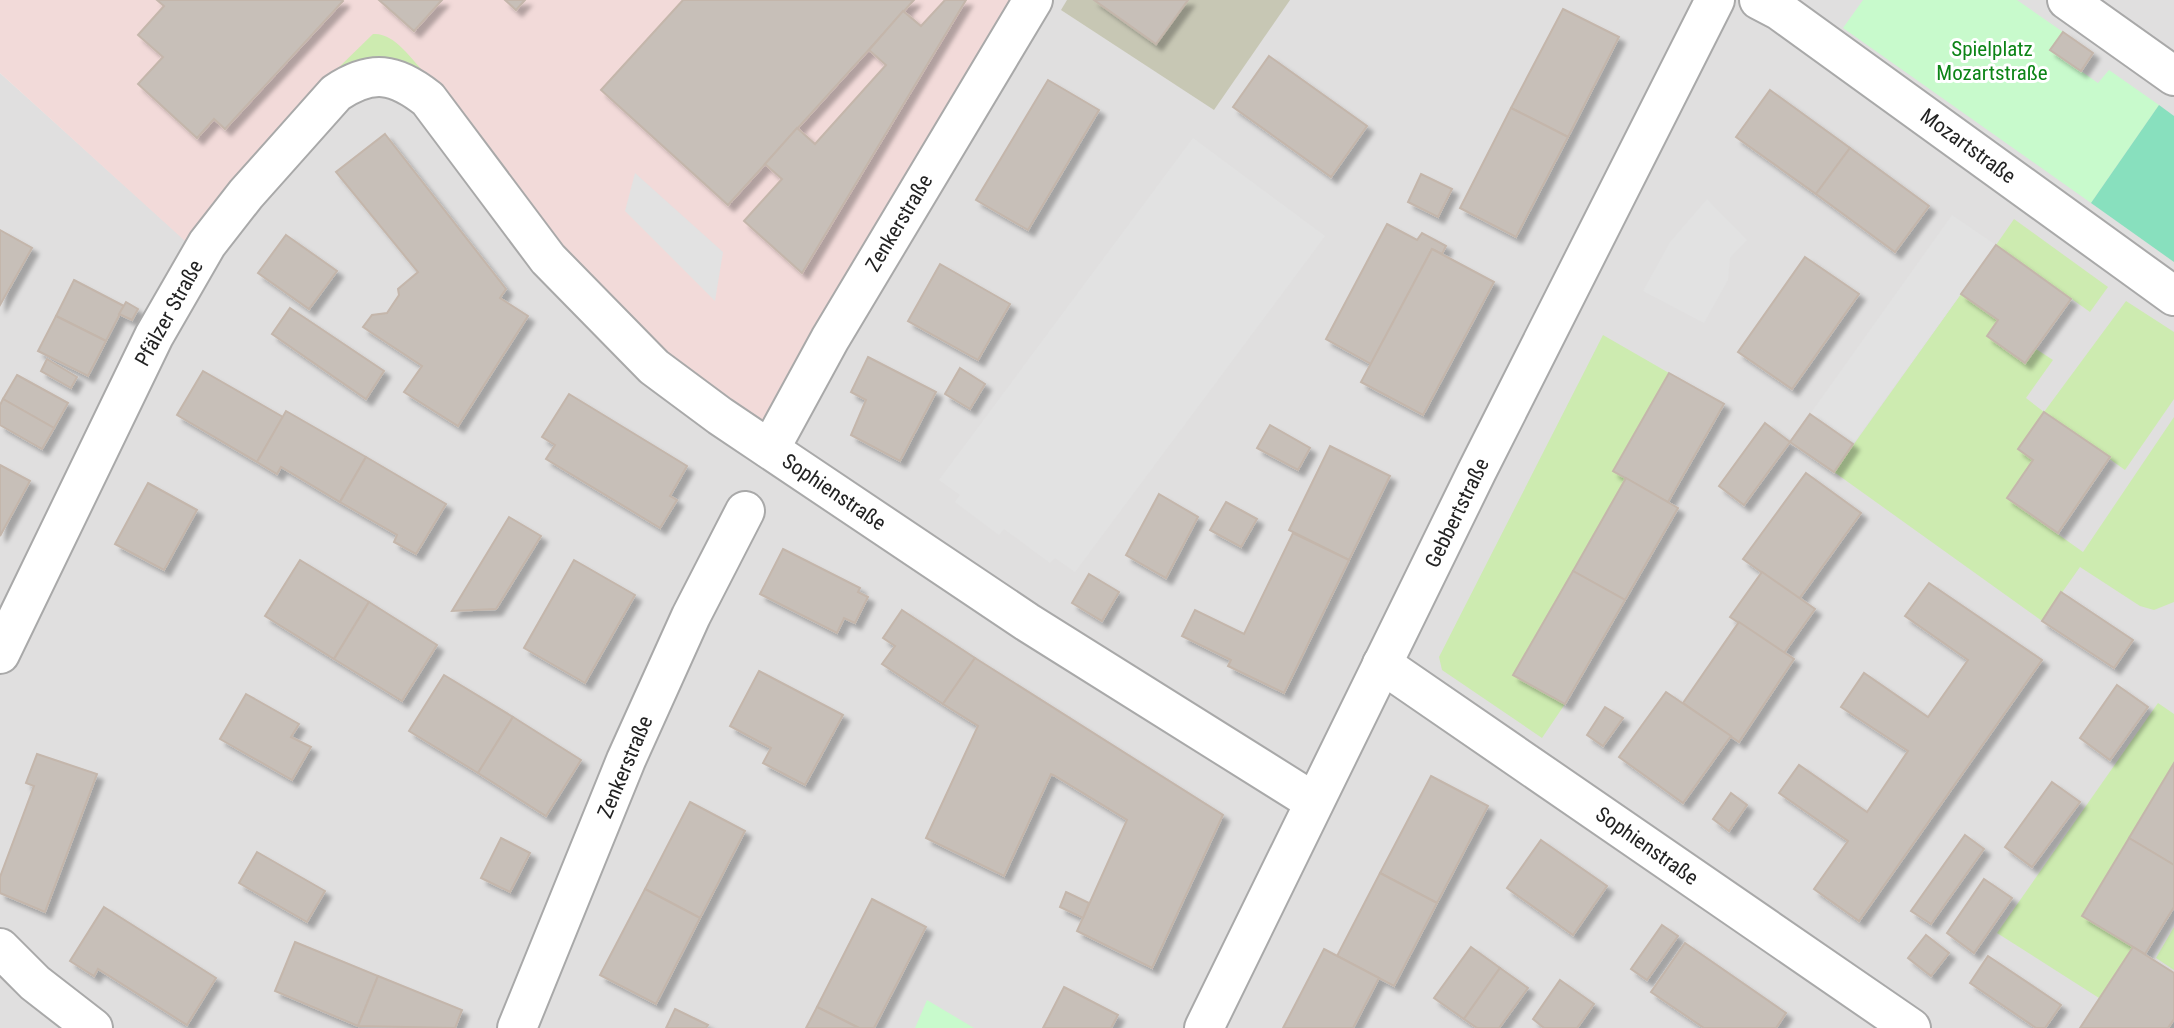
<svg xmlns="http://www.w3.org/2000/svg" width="2174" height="1028" font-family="'Roboto Condensed',sans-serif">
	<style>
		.residential { fill: #e0dfdf }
		.commercial { fill: #f2dad9 }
		.construction { fill: #c7c7b4 }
		.grass { fill: #cdebb0 }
		.park { fill: #c8facc }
		.pitch { fill: #88e0be }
		.parking { fill: #e2e2e2 }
		.building { fill: #c7bfb8; stroke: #c4b6ab; stroke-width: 2; filter: url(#shadow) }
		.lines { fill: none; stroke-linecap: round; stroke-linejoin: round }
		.minor-casing { stroke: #a9a9a9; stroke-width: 42 }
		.tertiary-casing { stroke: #a9a9a9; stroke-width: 42 }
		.minor { stroke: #fff; stroke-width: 38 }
		.tertiary { stroke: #fff; stroke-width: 38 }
		.labels { text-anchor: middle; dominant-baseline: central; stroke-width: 6; stroke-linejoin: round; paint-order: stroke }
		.park-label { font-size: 21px; fill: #0c8416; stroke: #fff }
		.street-label { font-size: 21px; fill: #222; stroke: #fff }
	</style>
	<defs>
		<filter id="shadow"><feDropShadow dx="6" dy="6" stdDeviation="2" flood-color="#0004"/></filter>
	</defs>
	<rect width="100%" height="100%" fill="#f2efe9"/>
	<!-- residential -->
	<path class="residential" d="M1042 0H2174V1028H0V73L196 250 384 46 601 322Z"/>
	<!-- commercial -->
	<path class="commercial" d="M0 0H1042L764 446 601 322 384 46 196 251 0 73Z"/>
	<!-- construction -->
	<path class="construction" d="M1067 0H1290L1214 110 1061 10Z"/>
	<!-- grass -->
	<g class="grass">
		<path d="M373 34C394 32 411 59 425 73 391 53 367 61 332 74Z"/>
		<path d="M2014 219 2108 287 2090 312 1996 245Z"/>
		<path d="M1961 294 1998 320 1987 336 2025 363 2036 349 2053 360 2026 398 2044 412 2126 301 2174 332V399L2125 470 2044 412 2019 449 2033 460 2007 498 2083 552 2174 417V602L2154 610 2140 606 2080 567 2042 621 1834 472Z"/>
		<path d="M1603 335 1669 373 1613 470 1626 478 1514 674 1565 704 1542 738 1442 670 1439 657Z"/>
		<path d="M2158 703 2174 714V763L2082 915 2133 947 2099 998 1997 933Z"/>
		<path d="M2174 927V970L2156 958Z"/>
	</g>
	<!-- park -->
	<g class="park">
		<path d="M1863 0H2017L2063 32 2051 50 2098 83 2109 70 2159 105 2091 203 1843 28Z"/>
		<path d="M927 1000 974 1028H915Z"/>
	</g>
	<!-- pitch -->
	<path class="pitch" d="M2159 105 2174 116V262L2091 203Z"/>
	<!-- parking -->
	<g class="parking">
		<path d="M1193 138 1325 236 1075 572 1055 558 1050 563 1004 529 999 535 955 502 960 495 939 480Z"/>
		<path d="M635 173 723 252 715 301 625 211Z"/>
		<path d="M1707 199 1747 240 1730 258 1728 280 1704 323 1643 291 1670 242Z"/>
		<path d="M1952 215 1996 245 1853 444 1810 414Z"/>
	</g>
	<!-- building -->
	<g class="building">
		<path d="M157 0H342L343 1 225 129 214 119 197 138 138 84 163 57 138 35 164 6Z"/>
		<path d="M379 0H442L414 31Z"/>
		<path d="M505 0H525L516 10Z"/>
		<path d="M683 0H914L728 205 601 90Z"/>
		<path d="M945 0H966L802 273 744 221 782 179 765 164 797 128 815 144 886 65 869 50 903 11 921 26Z"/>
		<path d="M1094 0H1188L1156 44Z"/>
		<path d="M1563 9 1619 37 1568 137 1511 108Z"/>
		<path d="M2063 32 2093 53 2081 71 2050 50Z"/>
		<path d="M1269 56 1367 126 1331 177 1233 107Z"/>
		<path d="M1048 80 1099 110 1028 230 976 200Z"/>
		<path d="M1770 90 1850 148 1816 194 1736 137Z"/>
		<path d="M1511 108 1568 137 1516 237 1460 208Z"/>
		<path d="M385 134 506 289 500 298 528 316 458 426 404 392 422 366 363 327 372 315 387 313 399 295 398 289 418 272 336 172Z"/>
		<path d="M1850 148 1929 206 1895 252 1816 194Z"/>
		<path d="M1421 174 1452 189 1438 217 1408 202Z"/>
		<path d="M1387 224 1417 240 1422 233 1446 246 1442 254 1432 249 1371 364 1326 339Z"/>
		<path d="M0 230 32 248 0 305Z"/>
		<path d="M286 235 337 271 309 309 258 273Z"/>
		<path d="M1996 245 2071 299 2025 363 1987 336 1998 320 1961 294Z"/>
		<path d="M1432 249 1494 282 1423 415 1361 382Z"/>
		<path d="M1805 257 1859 294 1792 389 1738 352Z"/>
		<path d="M940 264 1010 304 978 360 908 321Z"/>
		<path d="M74 280 124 306 106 341 56 316Z"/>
		<path d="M126 302 138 309 132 320 119 314Z"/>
		<path d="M290 308 384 371 366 399 272 334Z"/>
		<path d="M56 316 106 341 88 376 38 351Z"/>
		<path d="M868 357 936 392 900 461 851 435 866 400 851 392Z"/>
		<path d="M47 359 77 377 71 388 41 371Z"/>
		<path d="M960 368 985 384 970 409 945 394Z"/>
		<path d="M203 371 283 417 257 462 177 415Z"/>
		<path d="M1669 373 1724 404 1668 502 1613 471Z"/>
		<path d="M17 375 68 403 54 428 3 399Z"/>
		<path d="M569 394 687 466 670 496 677 500 660 528 546 459 555 445 542 437Z"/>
		<path d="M3 399 54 428 42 449 0 425V405Z"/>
		<path d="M286 411 366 457 340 502 281 467 277 474 257 462Z"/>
		<path d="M2044 412 2110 457 2058 533 2007 498 2033 460 2018 449Z"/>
		<path d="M1810 414 1853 444 1834 472 1790 442Z"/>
		<path d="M1765 423 1790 442 1744 505 1719 486Z"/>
		<path d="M1270 425 1310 448 1298 470 1257 448Z"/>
		<path d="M1330 446 1390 476 1349 560 1289 530Z"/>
		<path d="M366 457 446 504 416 554 394 542 397 535 340 502Z"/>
		<path d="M0 465 30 481 0 536Z"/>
		<path d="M1806 473 1861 513 1799 599 1743 559Z"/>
		<path d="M1626 478 1678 508 1625 600 1573 571Z"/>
		<path d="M148 483 197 510 164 570 115 544Z"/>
		<path d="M1159 494 1198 517 1166 578 1126 555Z"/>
		<path d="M1226 502 1257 519 1241 547 1210 530Z"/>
		<path d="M509 517 541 536 496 609 452 611Z"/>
		<path d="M1293 533 1349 560 1284 693 1228 666 1231 660 1182 636 1195 610 1244 634Z"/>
		<path d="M783 549 860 588 858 592 868 597 855 623 844 618 837 633 760 594Z"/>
		<path d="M300 560 369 602 334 659 265 616Z"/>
		<path d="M574 560 635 595 585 683 524 648Z"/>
		<path d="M1573 571 1625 600 1565 704 1513 675Z"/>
		<path d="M1762 572 1815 609 1784 653 1730 617Z"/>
		<path d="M1089 574 1119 592 1102 621 1072 603Z"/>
		<path d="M1929 583 2042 660 1859 921 1814 889 1848 841 1779 793 1799 765 1867 812 1908 751 1841 707 1864 673 1928 717 1968 660 1905 616Z"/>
		<path d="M2061 592 2133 640 2114 668 2042 621Z"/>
		<path d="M369 602 437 645 402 701 334 659Z"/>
		<path d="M902 610 975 658 943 704 882 664 895 646 883 638Z"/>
		<path d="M1739 622 1794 659 1739 742 1683 703Z"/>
		<path d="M975 658 1223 815 1152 968 1077 931 1127 820 1055 776 1051 774 1004 876 926 838 978 726 943 704Z"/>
		<path d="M759 671 843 715 805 785 763 763 771 748 730 726Z"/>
		<path d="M444 675 513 717 478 773 409 731Z"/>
		<path d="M2117 685 2148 707 2110 760 2080 738Z"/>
		<path d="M1666 692 1731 736 1683 803 1619 757Z"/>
		<path d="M246 694 299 724 291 737 311 747 292 780 220 739Z"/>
		<path d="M1605 707 1623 718 1603 746 1587 735Z"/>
		<path d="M513 717 581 760 546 816 478 773Z"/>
		<path d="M37 754 97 774 45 912 0 893V877L34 786 26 783Z"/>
		<path d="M2174 763V865L2129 838Z"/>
		<path d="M1431 776 1488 806 1437 903 1380 873Z"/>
		<path d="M2052 782 2080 802 2032 867 2005 847Z"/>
		<path d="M1731 793 1747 805 1729 831 1713 819Z"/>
		<path d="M690 802 745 831 700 918 645 889Z"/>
		<path d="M1965 835 1984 849 1931 924 1911 911Z"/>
		<path d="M501 838 530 853 510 892 481 878Z"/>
		<path d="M2129 838 2174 865V907L2145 954 2082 916Z"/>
		<path d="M1541 840 1607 886 1573 935 1507 888Z"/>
		<path d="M257 852 325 891 307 922 239 883Z"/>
		<path d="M1380 873 1437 903 1394 986 1337 956Z"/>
		<path d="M1984 879 2012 898 1974 953 1947 933Z"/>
		<path d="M645 889 700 918 656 1004 600 975Z"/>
		<path d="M1066 892 1089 903 1083 918 1060 907Z"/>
		<path d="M872 899 926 927 874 1028H859L817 1007Z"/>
		<path d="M104 907 216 978 187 1025 98 969 94 976 70 961Z"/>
		<path d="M1662 925 1678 936 1647 980 1631 969Z"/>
		<path d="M1926 935 1949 953 1931 976 1908 958Z"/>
		<path d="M295 942 378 976 358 1026 275 991Z"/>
		<path d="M1685 943 1786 1013 1776 1028H1704L1651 992Z"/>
		<path d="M1471 947 1500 968 1464 1019 1434 998Z"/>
		<path d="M2133 947 2174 973V1019L2168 1028H2080Z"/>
		<path d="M1324 949 1379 978 1353 1028H1283Z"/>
		<path d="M1988 956 2061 1005 2045 1028H2036L1970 983Z"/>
		<path d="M1500 968 1528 988 1499 1028H1477L1464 1019Z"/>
		<path d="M378 976 462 1010 455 1028 358 1026Z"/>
		<path d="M1560 980 1594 1004 1577 1028H1544L1533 1019Z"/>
		<path d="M1064 987 1118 1015 1111 1028H1043Z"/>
		<path d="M817 1007 859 1028H806Z"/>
		<path d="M675 1009 708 1025 706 1028H666Z"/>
	</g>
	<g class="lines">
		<defs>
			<g id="minor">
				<path d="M1759 0 1780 11 2174 296"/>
				<path d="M2067 0 2174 76"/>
				<path d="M770 449 830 339 1033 0"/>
				<path d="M0 654 154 336 207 244 246 194 336 93C372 69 395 73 428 99L548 259 654 367 720 416 1027 622 1314 802"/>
				<path d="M1382 664 1911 1028"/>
				<path d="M0 948 35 983 93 1028"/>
				<path d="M517 1028 626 760 691 616 745 511"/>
			</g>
			<path id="tertiary" d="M1204 1028 1477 471 1715 0"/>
		</defs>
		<!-- minor casing -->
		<use href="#minor" class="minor-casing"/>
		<!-- tertiary casing -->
		<use href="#tertiary" class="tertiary-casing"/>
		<!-- minor -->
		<use href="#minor" class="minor"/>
		<!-- tertiary -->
		<use href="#tertiary" class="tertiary"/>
	</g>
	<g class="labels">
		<!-- park labels -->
		<g class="park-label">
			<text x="1992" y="49">Spielplatz<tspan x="1992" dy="24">Mozartstraße</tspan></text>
		</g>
		<!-- street labels -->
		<g class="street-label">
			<text transform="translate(1968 146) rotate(36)">Mozartstraße</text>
			<text transform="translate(899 223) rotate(-59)">Zenkerstraße</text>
			<text transform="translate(169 313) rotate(-61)">Pfälzer Straße</text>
			<text transform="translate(834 492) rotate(34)">Sophienstraße</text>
			<text transform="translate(1457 513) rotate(-64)">Gebbertstraße</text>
			<text transform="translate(625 767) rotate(-67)">Zenkerstraße</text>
			<text transform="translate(1647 846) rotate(35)">Sophienstraße</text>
		</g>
	</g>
</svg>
